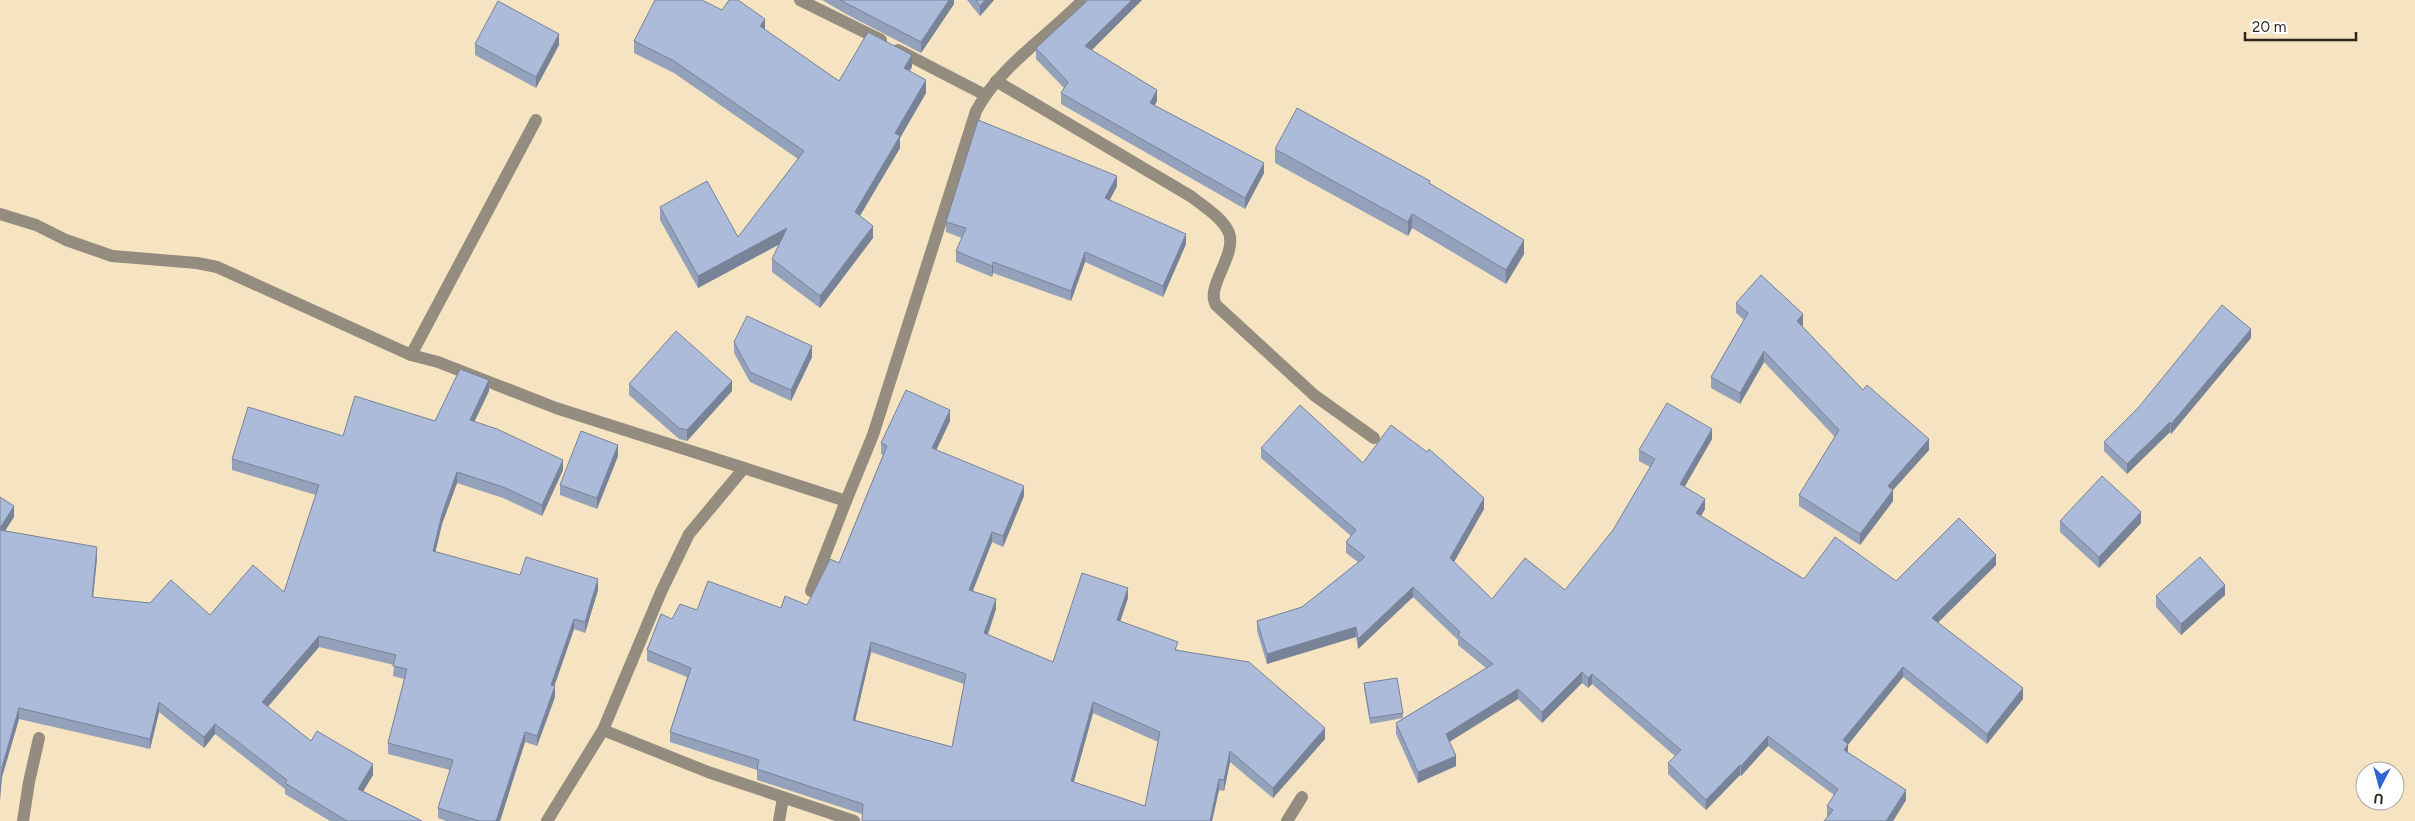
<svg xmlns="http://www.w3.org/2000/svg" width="2415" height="821" font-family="Figtree,sans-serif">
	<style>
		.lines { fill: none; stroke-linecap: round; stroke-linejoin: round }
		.minor { stroke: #948c7f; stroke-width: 12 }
		.wall { fill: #93a1bb; fill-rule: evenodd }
		.shaded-wall { fill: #788398 }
		.building { fill: #abbbd9; stroke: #788398; fill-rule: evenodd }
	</style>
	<rect width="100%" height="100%" fill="#f6e3c1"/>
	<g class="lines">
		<!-- minor -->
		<g class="minor">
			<path d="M800 0 881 40"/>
			<path d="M898 50 985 95"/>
			<path d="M996 81 1192 197C1204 207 1223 218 1229 233 1237 255 1205 287 1216 305L1314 395 1374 438"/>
			<path d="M0 214 36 225 66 240 112 256 197 263 217 267 411 355 438 362 556 408 744 468"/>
			<path d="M411 355 536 120"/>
			<path d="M811 591 846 501"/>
			<path d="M603 730 708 772 854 821"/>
			<path d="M23 821 29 782 39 738"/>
			<path d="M547 821 603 730 661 592 689 534 744 468 846 501 873 435 976 111C1001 65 1047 37 1083 0"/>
			<path d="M779 821 783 798"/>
			<path d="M1287 821 1302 797"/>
		</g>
	</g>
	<!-- wall -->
	<g class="wall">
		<path d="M822 0H954V4L921 53 846 14Z"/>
		<path d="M967 0H994L980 16Z"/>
		<path d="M1085 0H1142L1091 50 1157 101 1155 105 1264 173 1245 209 1061 104V93L1064 88 1036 59V48L1085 3Z"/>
		<path d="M722 10 765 30 839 81 912 67 909 71 926 93 900 138V148L860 216 873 238 820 308 772 272V259L780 244 698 288 660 220V207L738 237 798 159 674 73 634 53V41Z"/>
		<path d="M475 44 559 45 536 88 475 55Z"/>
		<path d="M1275 149 1430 184 1524 254 1506 284 1412 228 1408 236 1275 163Z"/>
		<path d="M1117 186 1110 200 1186 244 1163 297 1085 262 1071 301 993 273 992 277 956 262V251L962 238 946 232V222Z"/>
		<path d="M1736 303 1803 325 1802 326 1863 390 1929 450 1893 490V501L1860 545 1799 506V495L1835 437 1764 362 1740 404 1711 388V377L1744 320 1736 313Z"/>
		<path d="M2251 338 2171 434 2170 432 2127 474 2104 451V442Z"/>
		<path d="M734 342 812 357 791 401 750 382 734 353Z"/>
		<path d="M629 384 732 391 687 441 679 439 629 395Z"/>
		<path d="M489 391 474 422 563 470 542 516 503 498 457 483 442 524 435 552 520 575 598 590 585 633 574 629 554 686 555 697 537 746 525 742 500 821H446L438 818V808L450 770 388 754V743L404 679 393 676 394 665 319 647 268 707 311 741 373 775 363 791 422 821H330L285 794V789L215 734 204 748 159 712 150 749 19 719 2 777 0 497 14 517 5 531 97 558 93 597 210 615 284 592 316 495 232 470V459L343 436 435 421Z"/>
		<path d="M950 421 936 450 1024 496 1003 547 992 542 973 591 996 609 988 635 1053 662 1128 598 1120 621 1178 650 1325 739 1273 798 1230 762 1224 791 1219 790 1212 821 862 814 757 780V770L670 742V732L687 677 647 661V650L672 619 697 610 781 608 807 605 839 563 883 455 881 454V443ZM871 652 964 684 952 747 855 720ZM1093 713 1158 742 1145 806 1074 782Z"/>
		<path d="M1712 439 1684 487 1705 509 1701 516 1804 579 1896 581 1996 565 1938 623 2023 699 1987 744 1903 677 1848 744V753L1906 800 1893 821H1824L1828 817 1827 816V806L1834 795 1768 746 1741 776 1740 775 1706 810 1668 774V763L1675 756 1592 684 1588 688 1582 683 1542 723 1518 699 1449 742 1456 766 1418 783 1396 734V723L1486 668 1458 645V640L1413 597 1358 649 1356 637 1267 664 1257 631V621L1302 607 1358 562 1346 553V542L1351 536 1261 458V448L1363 463 1484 509 1454 562 1492 599 1565 590 1613 530 1650 467 1639 461V450Z"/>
		<path d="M618 456 597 509 560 495V485Z"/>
		<path d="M2060 521 2141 523 2099 568 2060 532Z"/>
		<path d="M2225 595 2181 635 2156 607V596Z"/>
		<path d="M1364 683 1403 713V718L1370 724 1364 688Z"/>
	</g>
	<!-- shaded-wall -->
	<g class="shaded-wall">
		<path d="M949 0H954V4L921 53V42Z"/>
		<path d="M985 0H994L980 16V6Z"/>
		<path d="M1132 0H1142L1085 57V46Z"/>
		<path d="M765 19V31L760 26Z"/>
		<path d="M559 34V45L536 88V77Z"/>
		<path d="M912 55V67L904 80V68Z"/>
		<path d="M926 80V93L900 138V148L855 224V212L895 133Z"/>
		<path d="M1157 90V101L1150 113V103Z"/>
		<path d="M1264 163V173L1245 209V198Z"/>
		<path d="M1117 176V186L1105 208V198Z"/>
		<path d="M1412 214V228L1408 236V222Z"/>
		<path d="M873 226V238L820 308V296Z"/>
		<path d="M787 228V240L698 288V276Z"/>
		<path d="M1186 234V244L1163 297V286Z"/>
		<path d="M1524 240V254L1506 284V270Z"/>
		<path d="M1085 252V262L1071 301V291Z"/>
		<path d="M993 262V273L992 277V266Z"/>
		<path d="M1803 314V325L1797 332V321Z"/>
		<path d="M2251 329V338L2171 434V424Z"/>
		<path d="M812 346V357L791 401V390Z"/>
		<path d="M1764 351V362L1740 404V393Z"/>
		<path d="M489 380V391L470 431V420Z"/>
		<path d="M732 381V391L687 441V430Z"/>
		<path d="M950 410V421L932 459V448Z"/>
		<path d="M2170 422V432L2127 474V464Z"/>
		<path d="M1712 429V439L1680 495V484Z"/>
		<path d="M1929 439V450L1893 490V501L1860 545V534L1888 486Z"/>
		<path d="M618 445V456L597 509V498Z"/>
		<path d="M563 460V470L542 516V505Z"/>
		<path d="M457 472V483L442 524 433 562V551L442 514Z"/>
		<path d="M1024 486V496L1003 547V536Z"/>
		<path d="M1484 498V509L1450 569V558Z"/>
		<path d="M1705 499V509L1696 524V513Z"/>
		<path d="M14 506V517L0 538V528Z"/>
		<path d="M2141 512V523L2099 568V557Z"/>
		<path d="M992 532V542L969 600V590Z"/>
		<path d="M97 547V558L92 607V597Z"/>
		<path d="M1996 555V565L1932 628V618Z"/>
		<path d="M598 579V590L585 633V622Z"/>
		<path d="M2225 585V595L2181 635V624Z"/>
		<path d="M1413 587V597L1358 649V639Z"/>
		<path d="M1128 588V598L1117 631V620Z"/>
		<path d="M996 599V609L984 644V633Z"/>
		<path d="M574 619V629L551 696V685Z"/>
		<path d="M1356 627V637L1267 664V654Z"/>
		<path d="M319 636V647L262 713V702Z"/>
		<path d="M871 642V652L853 730V720Z"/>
		<path d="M1903 667V677L1843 751V740Z"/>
		<path d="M1582 672V683L1542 723V712Z"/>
		<path d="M1592 674V684L1588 688V678Z"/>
		<path d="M555 686V697L537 746V736Z"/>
		<path d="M2023 688V699L1987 744V734Z"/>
		<path d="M1518 689V699L1446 744V734Z"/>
		<path d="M159 702V712L150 749V739Z"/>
		<path d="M1093 702V713L1071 792V781Z"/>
		<path d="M19 708V719L2 777 0 801V790L2 767Z"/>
		<path d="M215 724V734L204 748V737Z"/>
		<path d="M1325 728V739L1273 798V788Z"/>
		<path d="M525 732V742L500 821H496Z"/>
		<path d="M1768 736V746L1741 776V766Z"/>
		<path d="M1848 744V755L1844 750Z"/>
		<path d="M1230 751V762L1224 791V780Z"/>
		<path d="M1456 756V766L1418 783V772Z"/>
		<path d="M373 764V775L358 800V789Z"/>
		<path d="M1740 765V775L1706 810V800Z"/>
		<path d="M1219 779V790L1212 821H1210Z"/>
		<path d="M1906 790V800L1893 821H1886Z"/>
	</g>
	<!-- building -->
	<g class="building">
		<path d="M655 0H702L722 10 729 0H738L765 19 760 26 839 81 868 32 912 55 904 68 926 80 895 133 900 136 855 212 873 226 820 296 772 259 787 228 698 276 660 207 707 181 738 237 804 151 674 61 634 41Z"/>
		<path d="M840 0H949L921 42Z"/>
		<path d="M976 0H985L980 6Z"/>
		<path d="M1086 0H1132L1085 46 1157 90 1150 103 1264 163 1245 198 1061 93 1068 82 1036 48 1087 1Z"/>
		<path d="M498 1 559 34 536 77 475 44Z"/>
		<path d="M1297 108 1430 181 1429 183 1524 240 1506 270 1412 214 1408 222 1275 149Z"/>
		<path d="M978 120 1117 176 1105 198 1186 234 1163 286 1085 252 1071 291 993 262 992 266 956 251 966 228 946 222Z"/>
		<path d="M1761 275 1803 314 1797 321 1863 390 1867 385 1929 439 1888 486 1893 490 1860 534 1799 495 1839 430 1764 351 1740 393 1711 377 1748 313 1736 303Z"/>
		<path d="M2222 305 2251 329 2171 424 2170 422 2127 464 2104 442 2138 408Z"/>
		<path d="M747 316 812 346 791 390 750 372 734 342Z"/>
		<path d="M676 331 732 381 687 430 679 428 629 384Z"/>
		<path d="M460 369 489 380 470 420 497 429 563 460 542 505 503 487 457 472 442 514 433 551 520 575 526 557 598 579 585 622 574 619 551 685 555 686 537 736 525 732 496 821H479L438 808 453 760 388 743 407 669 393 666 396 655 319 636 262 702 311 741 317 731 373 764 358 789 422 821H347L285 783 287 780 215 724 204 737 159 702 150 739 19 708 2 767 0 790V530L97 547 92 597 150 603 171 580 210 615 253 565 284 592 319 485 232 459 248 407 343 436 355 396 435 421Z"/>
		<path d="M906 390 950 410 932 448 1024 486 1003 536 992 532 969 590 996 599 984 633 1053 662 1082 573 1128 588 1117 620 1178 642 1175 650 1249 662 1325 728 1273 788 1230 751 1224 780 1219 779 1210 821H862L863 804 757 769 759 760 670 732 691 668 647 650 661 614 672 619 680 604 697 610 708 581 781 608 785 596 807 605 830 559 839 563 887 446 881 443ZM871 642 966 674 952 747 853 720ZM1093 702 1160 732 1145 806 1071 781Z"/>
		<path d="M1667 403 1712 429 1680 484 1705 499 1696 513 1804 579 1835 537 1896 581 1959 518 1996 555 1932 618 2023 688 1987 734 1903 667 1843 740 1848 744 1844 750 1906 790 1886 821H1824L1833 810 1827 806 1838 789 1768 736 1741 766 1740 765 1706 800 1668 763 1681 750 1592 674 1588 678 1582 672 1542 712 1518 689 1446 734 1456 756 1418 772 1396 723 1493 664 1458 635 1460 632 1413 587 1358 639 1356 627 1267 654 1257 621 1302 607 1365 557 1346 542 1356 530 1261 448 1300 405 1363 463 1391 425 1427 452 1429 449 1484 498 1450 558 1492 599 1525 558 1565 590 1613 530 1655 459 1639 450Z"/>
		<path d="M581 431 618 445 597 498 560 485Z"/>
		<path d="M2102 476 2141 512 2099 557 2060 521Z"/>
		<path d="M0 497 14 506 0 528Z"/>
		<path d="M2200 557 2225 585 2181 624 2156 596Z"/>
		<path d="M1397 678 1403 713 1370 718 1364 683Z"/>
	</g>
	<!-- north arrow -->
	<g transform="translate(2380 786) rotate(186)"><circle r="24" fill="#ffffff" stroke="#aba8a3"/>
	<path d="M0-4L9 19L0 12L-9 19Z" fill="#3164d3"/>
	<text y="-8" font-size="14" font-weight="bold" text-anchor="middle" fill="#2c2518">U</text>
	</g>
	<!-- scale -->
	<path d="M2245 32v8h111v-8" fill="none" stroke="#2c2518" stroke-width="2.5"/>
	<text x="2252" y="32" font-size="15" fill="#2c2518" stroke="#ffffff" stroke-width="4" paint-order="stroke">20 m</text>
</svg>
